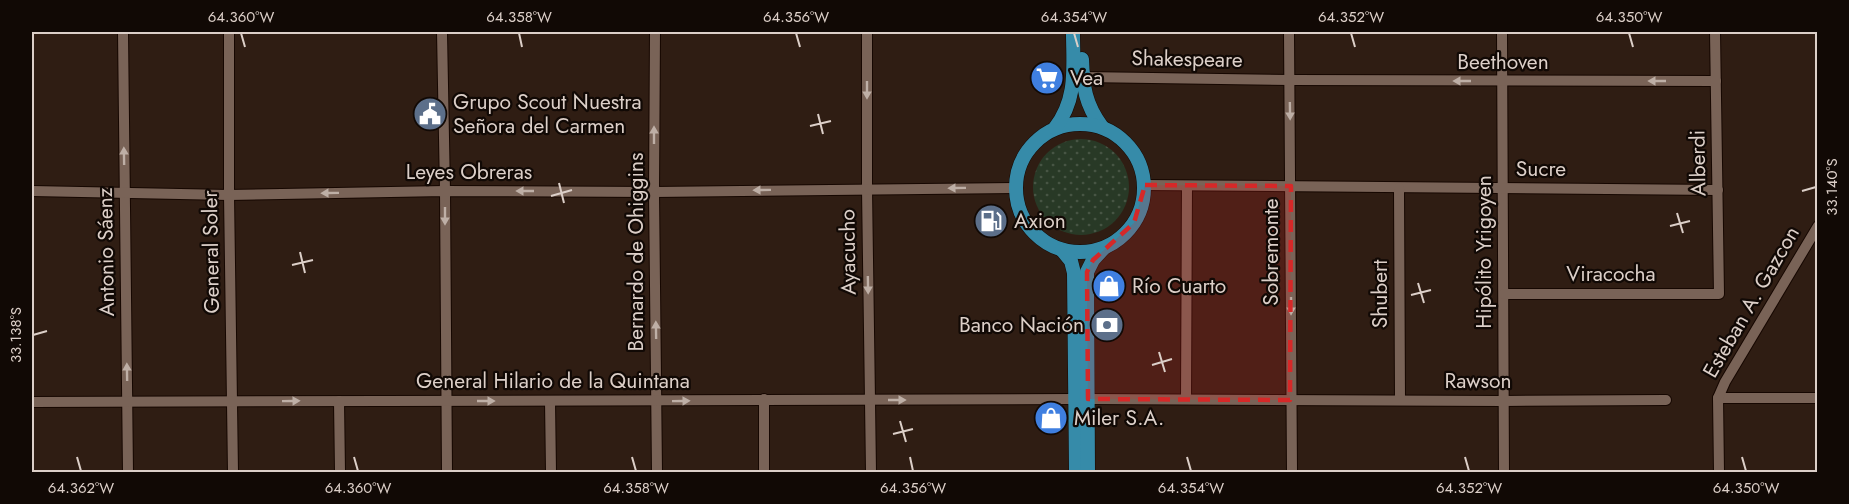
<svg xmlns="http://www.w3.org/2000/svg" width="1849" height="504" font-family="Jost,sans-serif">
	<style>
		.green { fill: url(#green-dots) }
		.lines { fill: none; stroke-linecap: round; stroke-linejoin: round }
		.minor-casing { stroke: #160701; stroke-width: 12 }
		.major-casing { stroke: #160701; stroke-width: 15 }
		.minor { stroke: #796357; stroke-width: 10 }
		.major { stroke: #368ba9; stroke-width: 14 }
		.oneway { fill: #beafa6 }
		.marked { fill: #d62828; fill-opacity: 0.2; stroke: #d62828; stroke-width: 4.5; stroke-dasharray: 12 8; stroke-linejoin: round }
		.ticks { fill: none; stroke: #dccfc8; stroke-width: 2 }
		.labels { text-anchor: middle; dominant-baseline: central; stroke-width: 4.5; stroke-linejoin: round; paint-order: stroke }
		.street-label { font-size: 21px; fill: #dccfc8; stroke: #110905 }
		.poi-label { font-size: 21px; fill: #dccfc8; stroke: #110905; text-anchor: start }
		.neatline { fill: none; stroke: #dccfc8; stroke-width: 2 }
		.ticks-label { font-size: 15px; text-anchor: middle; fill: #dccfc8 }
	</style>
	<defs>
		<pattern id="green-dots" width="8" height="8" patternUnits="userSpaceOnUse" patternTransform="scale(1.5)"><rect width="8" height="8" fill="#283926"/><path d="M2 2h.1M6 6h.1" fill="none" stroke="#475544" stroke-width="1.8" stroke-linecap="round"/></pattern>
	</defs>
	<rect width="100%" height="100%" fill="#2f1d13"/>
	<!-- green -->
	<circle class="green" cx="1081" cy="187" r="48"/>
	<g class="lines">
		<defs>
			<g id="minor">
				<path d="M123 32 128 472"/>
				<path d="M229 32V195L233 472"/>
				<path d="M442 32 445 191 447 472"/>
				<path d="M655 32 654 192 657 472"/>
				<path d="M867 32V189L871 472"/>
				<path d="M1289 32 1292 472"/>
				<path d="M1502 32 1504 472"/>
				<path d="M1083 77 1290 80 1716 81"/>
				<path d="M1145 185 1718 190"/>
				<path d="M1399 188 1400 400"/>
				<path d="M32 191 229 195 445 191 654 192 1015 188"/>
				<path d="M1504 294H1719L1715 32"/>
				<path d="M1718 398H1818"/>
				<path d="M764 399V472"/>
				<path d="M1088 399 1503 401 1666 400"/>
				<path d="M1186 399 1187 186"/>
				<path d="M339 401 340 472"/>
				<path d="M550 401 551 472"/>
				<path d="M32 402 1075 399"/>
				<path d="M1719 472 1718 398 1725 382 1818 226"/>
			</g>
			<g id="major">
				<path d="M1082 59C1083 87 1085 104 1102 127"/>
				<circle cx="1080" cy="188" r="64"/>
				<path d="M1055 128C1078 98 1073 67 1073 32"/>
				<path d="M1062 250 1071 261 1074 273 1076 472"/>
				<path d="M1088 472 1087 272 1093 260 1104 248"/>
			</g>
		</defs>
		<!-- minor casing -->
		<use href="#minor" class="minor-casing"/>
		<!-- major casing -->
		<use href="#major" class="major-casing"/>
		<!-- minor -->
		<use href="#minor" class="minor"/>
		<!-- major -->
		<use href="#major" class="major"/>
	</g>
	<!-- one-way arrows -->
	<defs><path id="oneway-solid" d="M-6-.8H1V-3.2L6.5 0L1 3.2V.8H-6Z" transform="scale(1.5)"/></defs>
	<g class="oneway">
		<use href="#oneway-solid" transform="translate(1462 81) rotate(-180)"/>
		<use href="#oneway-solid" transform="translate(1657 81) rotate(-180)"/>
		<use href="#oneway-solid" transform="translate(867 90) rotate(90)"/>
		<use href="#oneway-solid" transform="translate(1290 111) rotate(89)"/>
		<use href="#oneway-solid" transform="translate(654 135) rotate(-90)"/>
		<use href="#oneway-solid" transform="translate(124 156) rotate(-91)"/>
		<use href="#oneway-solid" transform="translate(957 188) rotate(179)"/>
		<use href="#oneway-solid" transform="translate(762 190) rotate(179)"/>
		<use href="#oneway-solid" transform="translate(525 191) rotate(-180)"/>
		<use href="#oneway-solid" transform="translate(330 193) rotate(179)"/>
		<use href="#oneway-solid" transform="translate(445 216) rotate(90)"/>
		<use href="#oneway-solid" transform="translate(868 285) rotate(89)"/>
		<use href="#oneway-solid" transform="translate(1291 306) rotate(90)"/>
		<use href="#oneway-solid" transform="translate(656 330) rotate(-91)"/>
		<use href="#oneway-solid" transform="translate(127 372) rotate(-91)"/>
		<use href="#oneway-solid" transform="translate(897 400)"/>
		<use href="#oneway-solid" transform="translate(291 401) rotate(-1)"/>
		<use href="#oneway-solid" transform="translate(486 401)"/>
		<use href="#oneway-solid" transform="translate(681 401) rotate(-1)"/>
	</g>
	<!-- marked area -->
	<path class="marked" d="M1145 185 1291 186 1290 400 1088 399 1087 272 1093 260 1134 223Z"/>
	<!-- ticks -->
	<path class="ticks" d="M241 33 245 47M519 33 522 47M796 33 800 47M1074 33 1078 47M1351 33 1355 47M1629 33 1633 47M818 114 823 134M810 126 831 121M559 183 564 203M1802 191 1816 187M551 196 572 190M1677 213 1683 233M1670 226 1690 221M300 252 305 273M292 265 313 260M1418 283 1424 303M1411 295 1431 290M33 335 47 331M1159 352 1165 372M1152 365 1172 359M900 421 906 442M893 434 913 429M77 457 81 471M354 457 358 471M632 457 636 471M910 457 913 471M1187 457 1191 471M1465 457 1469 471M1742 457 1746 471"/>
	<!-- icons -->
	<defs>
		<symbol id="supermarket-disc" viewBox="-11 -11 22 22"><circle r="9.5" fill="#3f7fe0" stroke="#110905"/><path d="M-6-5.5h2.5l.6 2H6L4.5 2H-2.5L-4.4-4H-6ZM-1.5 3.2a1.3 1.3 0 1 0 .1 0ZM3 3.2a1.3 1.3 0 1 0 .1 0Z" fill="#fff"/></symbol>
		<symbol id="civic-disc" viewBox="-11 -11 22 22"><circle r="9.5" fill="#5c6f8a" stroke="#110905"/><path d="M-.6-6.5H3V-4.5H.6V-3L4-1V1h2V6H-6V1h2V-1L-.6-3ZM-1.2 2.5V6h2.4V2.5Z" fill="#fff"/></symbol>
		<symbol id="fuel-disc" viewBox="-11 -11 22 22"><circle r="9.5" fill="#5c6f8a" stroke="#110905"/><path d="M-5.5-6h7V0h2V4h1.3V-2.5L3-4.5l.8-.8L6-3V5H2.5V1h-1V6h-7ZM-4.2-4.7v3.2H.2V-4.7Z" fill="#fff"/></symbol>
		<symbol id="shop-disc" viewBox="-11 -11 22 22"><circle r="9.5" fill="#3f7fe0" stroke="#110905"/><path d="M-5-2.5h2.3a2.7 3.5 0 0 1 5.4 0H5L5.5 6h-11ZM-1.5-2.5h3a1.5 2.3 0 0 0-3 0Z" fill="#fff"/></symbol>
		<symbol id="bank-disc" viewBox="-11 -11 22 22"><circle r="9.5" fill="#5c6f8a" stroke="#110905"/><path d="M-6-4H6V4H-6ZM0-2.3a2.3 2.3 0 1 0 0 4.6a2.3 2.3 0 1 0 0-4.6Z" fill="#fff"/></symbol>
	</defs>
	<g fill-rule="evenodd">
		<use href="#supermarket-disc" x="1028" y="59" width="38" height="38"/>
		<use href="#civic-disc" x="411" y="95" width="38" height="38"/>
		<use href="#fuel-disc" x="972" y="202" width="38" height="38"/>
		<use href="#shop-disc" x="1090" y="267" width="38" height="38"/>
		<use href="#bank-disc" x="1088" y="306" width="38" height="38"/>
		<use href="#shop-disc" x="1032" y="399" width="38" height="38"/>
	</g>
	<g class="labels">
		<!-- street labels -->
		<g class="street-label">
			<text transform="translate(1187 59) rotate(1)">Shakespeare</text>
			<text x="1503" y="62">Beethoven</text>
			<text transform="translate(1698 163) rotate(-91)">Alberdi</text>
			<text x="1541" y="169">Sucre</text>
			<text x="469" y="172">Leyes Obreras</text>
			<text transform="translate(106 252) rotate(-91)">Antonio Sáenz</text>
			<text transform="translate(211 252) rotate(-91)">General Soler</text>
			<text transform="translate(636 252) rotate(-90)">Bernardo de Ohiggins</text>
			<text transform="translate(848 252) rotate(-91)">Ayacucho</text>
			<text transform="translate(1271 252) rotate(-90)">Sobremonte</text>
			<text transform="translate(1484 252) rotate(-90)">Hipólito Yrigoyen</text>
			<text x="1611" y="274">Viracocha</text>
			<text transform="translate(1380 294) rotate(-90)">Shubert</text>
			<text transform="translate(1751 302) rotate(-60)">Esteban A. Gazcon</text>
			<text x="553" y="381">General Hilario de la Quintana</text>
			<text x="1478" y="381">Rawson</text>
		</g>
		<!-- poi labels -->
		<g class="poi-label">
			<text x="1070" y="78">Vea</text>
			<text x="453" y="102">Grupo Scout Nuestra<tspan x="453" dy="24">Señora del Carmen</tspan></text>
			<text x="1014" y="221">Axion</text>
			<text x="1132" y="286">Río Cuarto</text>
			<text x="1084" y="325" text-anchor="end">Banco Nación</text>
			<text x="1074" y="418">Miler S.A.</text>
		</g>
	</g>
	<!-- border -->
	<rect width="1849" height="504" fill="none" stroke="#110905" stroke-width="66"/>
	<rect x="33" y="33" width="1783" height="438" class="neatline"/>
	<g class="ticks-label">
		<text x="241" y="22">64.360°W</text>
		<text x="519" y="22">64.358°W</text>
		<text x="796" y="22">64.356°W</text>
		<text x="1074" y="22">64.354°W</text>
		<text x="1351" y="22">64.352°W</text>
		<text x="1629" y="22">64.350°W</text>
		<text transform="translate(1832 187) rotate(-90)" y="5">33.140°S</text>
		<text transform="translate(16 335) rotate(-90)" y="5">33.138°S</text>
		<text x="81" y="493">64.362°W</text>
		<text x="358" y="493">64.360°W</text>
		<text x="636" y="493">64.358°W</text>
		<text x="913" y="493">64.356°W</text>
		<text x="1191" y="493">64.354°W</text>
		<text x="1469" y="493">64.352°W</text>
		<text x="1746" y="493">64.350°W</text>
	</g>
</svg>
